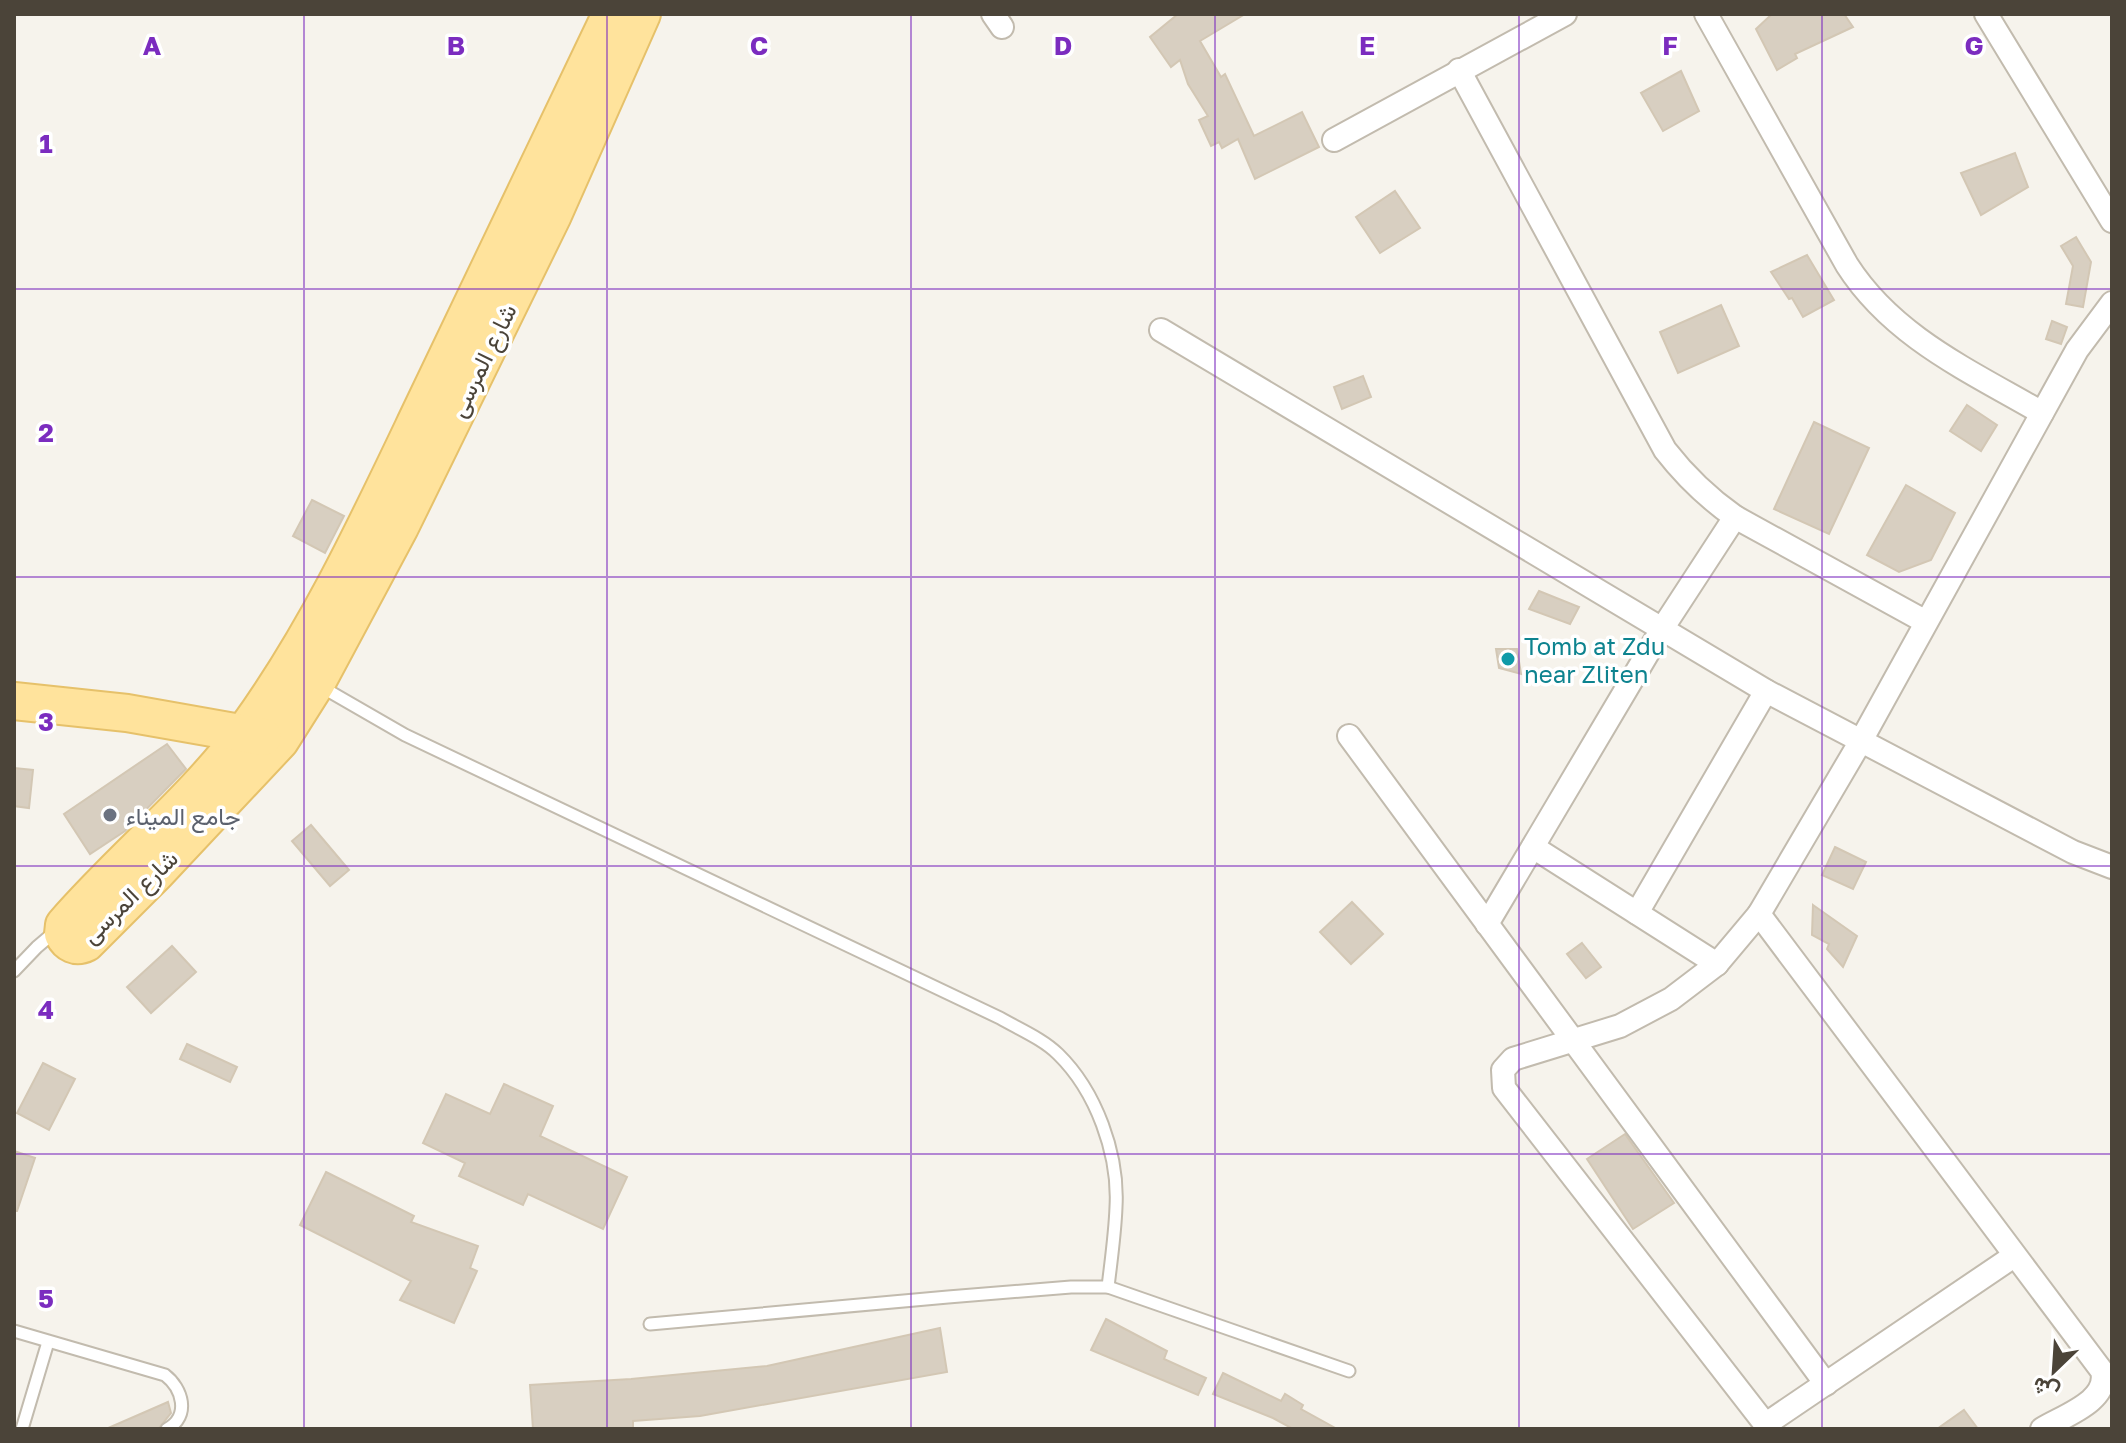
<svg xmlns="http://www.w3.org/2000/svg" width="2126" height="1443" font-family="'Golos Text',Vazirmatn,sans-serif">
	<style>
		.building { fill: #d8cfc1; stroke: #d3c7b4; stroke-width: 2 }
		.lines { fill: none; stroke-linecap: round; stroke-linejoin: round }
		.service-casing { stroke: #c2bbae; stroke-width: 15 }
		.minor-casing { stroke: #c2bbae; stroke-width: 26 }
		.primary-casing { stroke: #e6c16a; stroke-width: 40 }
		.service { stroke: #fff; stroke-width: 11 }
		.minor { stroke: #fff; stroke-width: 22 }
		.primary { stroke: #ffe39c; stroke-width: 36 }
		.grid { fill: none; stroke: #7b2cbf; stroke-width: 2; stroke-opacity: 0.55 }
		.culture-dot { fill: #0f9aa8; stroke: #fff; stroke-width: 3 }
		.worship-dot { fill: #6b7280; stroke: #fff; stroke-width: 3 }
		.labels { text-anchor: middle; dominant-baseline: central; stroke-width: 7; stroke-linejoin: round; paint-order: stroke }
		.street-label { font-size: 24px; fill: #4b4439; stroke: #fff }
		.culture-label { font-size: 24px; fill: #0d838f; stroke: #fff; text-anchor: start }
		.worship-label { font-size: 24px; fill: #5b616d; stroke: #fff; text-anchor: start }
		.grid-label { font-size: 26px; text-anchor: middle; font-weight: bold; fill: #7b2cbf; stroke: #fff; stroke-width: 7; stroke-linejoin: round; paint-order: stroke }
	</style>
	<rect width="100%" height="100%" fill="#f6f3ec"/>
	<!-- building -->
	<g class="building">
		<path d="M1178 14H1245L1200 41 1221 77 1225 74 1254 136 1302 112 1319 147 1255 179 1238 139 1222 148 1219 142 1211 146 1199 120 1208 116 1188 84 1180 60 1171 67 1150 37Z"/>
		<path d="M1772 14H1844L1853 27 1795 54 1797 58 1777 70 1756 29Z"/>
		<path d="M1681 71 1699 111 1663 131 1641 93Z"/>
		<path d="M2015 153 2028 187 1981 215 1961 173Z"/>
		<path d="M1395 191 1420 228 1380 253 1356 217Z"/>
		<path d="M2076 237 2091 262 2083 307 2066 304 2073 266 2061 246Z"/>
		<path d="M1807 255 1834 300 1803 317 1792 298 1789 299 1771 272Z"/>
		<path d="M1721 305 1739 346 1678 373 1660 332Z"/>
		<path d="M2052 321 2067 327 2061 344 2046 339Z"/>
		<path d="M1363 376 1371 397 1342 409 1334 387Z"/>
		<path d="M1967 405 1997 425 1981 451 1950 431Z"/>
		<path d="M1814 422 1869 448 1829 534 1774 509Z"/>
		<path d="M1906 485 1955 513 1931 560 1899 572 1867 555Z"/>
		<path d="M312 500 344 516 325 553 293 536Z"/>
		<path d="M1539 591 1579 607 1570 624 1529 609Z"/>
		<path d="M1496 649H1517L1521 674 1499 668Z"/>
		<path d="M167 744 186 769 125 831 90 854 64 814Z"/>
		<path d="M14 768 33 770 29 808 14 806Z"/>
		<path d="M311 825 349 870 330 886 292 841Z"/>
		<path d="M1835 847 1866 862 1853 889 1822 875Z"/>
		<path d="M1352 902 1383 934 1351 964 1320 932Z"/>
		<path d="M1813 905 1857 936 1843 967 1827 949 1829 944 1812 935Z"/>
		<path d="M1582 943 1601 967 1586 978 1567 954Z"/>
		<path d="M172 946 196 972 151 1013 127 987Z"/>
		<path d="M187 1044 237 1067 230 1082 180 1059Z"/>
		<path d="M43 1063 75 1079 49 1130 17 1113Z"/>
		<path d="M504 1084 553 1106 540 1136 627 1177 603 1229 528 1194 523 1205 459 1176 465 1163 423 1143 446 1094 490 1114Z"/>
		<path d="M1625 1134 1674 1203 1633 1229 1587 1159Z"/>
		<path d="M14 1151 35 1158 17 1211H14Z"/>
		<path d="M326 1172 414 1216 411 1222 478 1246 470 1268 477 1271 454 1323 400 1300 411 1281 300 1225Z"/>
		<path d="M1106 1319 1167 1351 1164 1359 1206 1378 1198 1395 1091 1350Z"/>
		<path d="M940 1328 947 1372 700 1416 633 1421V1429H533L530 1385 631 1379 767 1366Z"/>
		<path d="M1223 1373 1281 1401 1285 1394 1303 1405 1301 1409 1337 1429H1293L1273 1418 1213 1394Z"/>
		<path d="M168 1402 171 1413 159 1428 106 1429Z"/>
		<path d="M1964 1410 1978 1429H1937Z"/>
	</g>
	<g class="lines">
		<defs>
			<g id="service">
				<path d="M320 686 405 735 1000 1018C1019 1029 1043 1039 1058 1054 1096 1091 1119 1154 1116 1207 1115 1234 1111 1261 1108 1287"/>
				<path d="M14 971 37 947 57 930"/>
				<path d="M650 1324 948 1297 1071 1287H1108L1349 1371"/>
				<path d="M14 1331 165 1375C182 1388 191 1416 167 1429"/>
				<path d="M22 1429 48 1342"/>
			</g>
			<g id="minor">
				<path d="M993 14 1002 27"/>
				<path d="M1706 14 1847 265C1893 337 1970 371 2042 413"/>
				<path d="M1986 14 2112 221"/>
				<path d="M1459 70 1665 450C1686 477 1708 498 1735 517L1926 622"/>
				<path d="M1334 140 1565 14"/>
				<path d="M1161 330 1766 691 2073 852 2112 867"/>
				<path d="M1349 736 1826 1384"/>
				<path d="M1533 847 1717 964"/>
				<path d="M1637 913 1766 691"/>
				<path d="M1759 914 2102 1371C2110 1401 2063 1416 2042 1429"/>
				<path d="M1487 924 1662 629 1735 517"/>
				<path d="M1766 1424 2014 1256"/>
				<path d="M1769 1429 1504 1088 1503 1070 1513 1059 1620 1026 1671 999 1717 964 1759 914 1862 739 2077 350 2112 303"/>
			</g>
			<g id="primary">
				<path d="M611 14C548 145 485 276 423 407 370 518 318 631 246 730 193 802 122 858 64 925L63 934C68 944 76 948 86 943L157 872 280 741 316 684 400 527 553 215 642 14"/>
				<path d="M14 701 127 713 263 737"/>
			</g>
		</defs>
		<!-- service casing -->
		<use href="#service" class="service-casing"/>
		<!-- minor casing -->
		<use href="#minor" class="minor-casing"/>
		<!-- primary casing -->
		<use href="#primary" class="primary-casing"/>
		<!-- service -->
		<use href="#service" class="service"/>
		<!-- minor -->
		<use href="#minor" class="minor"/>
		<!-- primary -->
		<use href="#primary" class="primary"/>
	</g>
	<!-- grid -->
	<path class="grid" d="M304 14V1429M607 14V1429M911 14V1429M1215 14V1429M1519 14V1429M1822 14V1429M14 289H2112M14 577H2112M14 866H2112M14 1154H2112"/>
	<!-- markers -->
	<circle class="culture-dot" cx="1508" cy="659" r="8"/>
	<circle class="worship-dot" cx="110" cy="815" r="8"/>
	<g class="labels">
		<!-- street labels -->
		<g class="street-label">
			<text transform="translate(482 360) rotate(-64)">شارع المرسى</text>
			<text transform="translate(129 896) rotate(-44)">شارع المرسى</text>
		</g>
		<!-- culture labels -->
		<g class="culture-label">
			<text x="1524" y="645">Tomb at Zdu<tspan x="1524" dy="28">near Zliten</tspan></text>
		</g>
		<!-- worship labels -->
		<g class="worship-label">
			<text x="126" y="815">جامع الميناء</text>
		</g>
	</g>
	<g class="grid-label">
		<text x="152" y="55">A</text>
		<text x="456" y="55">B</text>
		<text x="759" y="55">C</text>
		<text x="1063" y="55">D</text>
		<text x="1367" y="55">E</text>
		<text x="1670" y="55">F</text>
		<text x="1974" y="55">G</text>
		<text x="46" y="153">1</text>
		<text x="46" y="442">2</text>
		<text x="46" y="731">3</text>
		<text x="46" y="1019">4</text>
		<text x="46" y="1308">5</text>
	</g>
	<!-- border -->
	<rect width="2126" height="1443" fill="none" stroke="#4b4439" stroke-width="32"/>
	<!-- north arrow -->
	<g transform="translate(2054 1371) rotate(205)" stroke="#ffffff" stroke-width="6" paint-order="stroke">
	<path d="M0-6L14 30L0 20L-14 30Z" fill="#4b4439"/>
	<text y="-12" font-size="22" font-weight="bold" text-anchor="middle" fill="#4b4439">ش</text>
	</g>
</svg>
